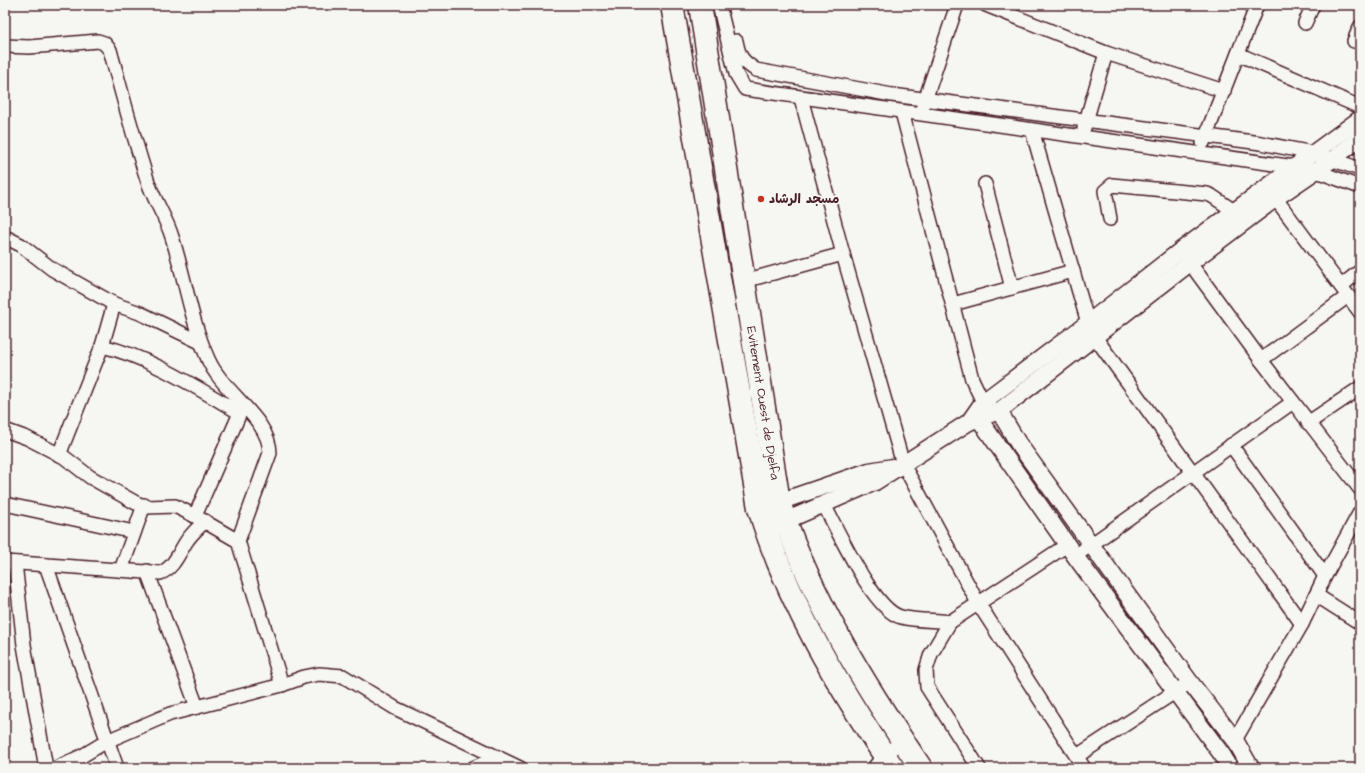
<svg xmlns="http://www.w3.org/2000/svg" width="1365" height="773" font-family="'Architects Daughter','Playpen Sans Arabic',sans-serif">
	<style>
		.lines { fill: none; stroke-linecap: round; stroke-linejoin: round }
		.minor-casing { stroke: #4a1f2b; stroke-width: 16 }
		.tertiary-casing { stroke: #4a1f2b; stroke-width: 19 }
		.trunk-casing { stroke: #4a1f2b; stroke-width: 25 }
		.minor { stroke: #f6f6f2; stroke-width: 13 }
		.tertiary { stroke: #f6f6f2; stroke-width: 16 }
		.trunk { stroke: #f6f6f2; stroke-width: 22 }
		.poi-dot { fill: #c8321e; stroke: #f6f6f2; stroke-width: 1.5 }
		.labels { text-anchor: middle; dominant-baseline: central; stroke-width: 3.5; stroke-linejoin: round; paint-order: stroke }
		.poi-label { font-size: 13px; font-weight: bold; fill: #4a1f2b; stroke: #f6f6f2; text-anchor: start }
		.street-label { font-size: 13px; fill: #4a1f2b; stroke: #f6f6f2 }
	</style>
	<rect width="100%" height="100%" fill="#f6f6f2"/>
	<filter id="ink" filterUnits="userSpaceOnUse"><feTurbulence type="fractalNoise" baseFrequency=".025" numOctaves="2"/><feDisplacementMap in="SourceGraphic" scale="8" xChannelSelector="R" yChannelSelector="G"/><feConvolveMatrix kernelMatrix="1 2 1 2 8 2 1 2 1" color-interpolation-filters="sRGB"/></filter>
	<g filter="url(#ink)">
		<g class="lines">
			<defs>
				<g id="minor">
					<path d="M719 5 736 74 745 89 1295 167 1316 171 1360 187"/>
					<path d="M986 5 1106 53 1224 91"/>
					<path d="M1305 23 1313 5"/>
					<path d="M736 41C739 57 742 61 756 70L892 95 1261 143 1313 153 1360 169"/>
					<path d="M1354 41 1360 27"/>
					<path d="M5 46 29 47 98 41 104 43 110 50C122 93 133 136 147 179 153 199 166 217 172 237 185 278 191 321 208 359 222 392 270 419 270 453L238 541 195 516 175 506 147 507 136 503 90 477 64 457 27 438 5 430"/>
					<path d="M1238 54 1360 107"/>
					<path d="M801 98 843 254 903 464 978 603 1084 768"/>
					<path d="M923 106 957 5"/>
					<path d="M902 112 972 379 983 402"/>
					<path d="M1084 128 1106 53"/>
					<path d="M1032 130 1088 323 1095 337 1302 624"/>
					<path d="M1203 143 1257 5"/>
					<path d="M985 184 1012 288"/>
					<path d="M1270 191 1360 312"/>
					<path d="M1110 219 1105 191 1112 185 1207 194 1212 196 1234 211"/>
					<path d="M5 237 21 245 52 269 114 304 102 346C150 357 197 388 240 413L243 406"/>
					<path d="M1184 255 1261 360 1360 489"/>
					<path d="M744 281 843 254"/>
					<path d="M1341 286 1360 271"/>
					<path d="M114 304 140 313 200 342"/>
					<path d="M953 304 1073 271"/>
					<path d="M1261 360 1348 296"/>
					<path d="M1308 423 1360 388"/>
					<path d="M1231 445 1325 576"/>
					<path d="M59 455 102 346"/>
					<path d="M5 504 134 532"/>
					<path d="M824 505C838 530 873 610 901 617 916 621 934 620 950 622"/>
					<path d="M195 516 240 413"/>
					<path d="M238 541 282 685"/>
					<path d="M1075 556 1293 402"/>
					<path d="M5 562 160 573C173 569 179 553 186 542 191 534 198 528 205 521"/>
					<path d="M15 563 24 645 46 768"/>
					<path d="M46 565 117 768"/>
					<path d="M121 570 144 505"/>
					<path d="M147 571 197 707"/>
					<path d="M1316 595 1360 623"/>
					<path d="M1235 740 1302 624 1325 576 1360 512"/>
					<path d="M1077 756 1190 682"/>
					<path d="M56 768 82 756 107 741 170 714 282 685 304 677 319 674 343 676 395 708 520 768"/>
					<path d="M473 768 498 757"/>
					<path d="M874 768 884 755 903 741"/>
					<path d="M979 768 927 687 926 670 931 654 950 622 1067 545"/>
				</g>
				<g id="tertiary">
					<path d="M999 411 1018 443 1190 682 1235 740 1251 768"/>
					<path d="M979 419 1075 556 1223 756 1230 768"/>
					<path d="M969 422 983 402 991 396 1088 323 1180 251 1360 119"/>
					<path d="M770 505 869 471 893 467"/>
					<path d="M776 525 875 482 969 422 999 411 1190 263 1276 198 1333 159 1360 138"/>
				</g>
				<g id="trunk">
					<path d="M672 5 759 508C787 602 839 688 893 768"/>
					<path d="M700 5 779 502C811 599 864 684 921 768"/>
				</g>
			</defs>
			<!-- minor casing -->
			<use href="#minor" class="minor-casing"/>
			<!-- tertiary casing -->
			<use href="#tertiary" class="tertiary-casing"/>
			<!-- trunk casing -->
			<use href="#trunk" class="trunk-casing"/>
			<!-- minor -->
			<use href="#minor" class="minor"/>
			<!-- tertiary -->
			<use href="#tertiary" class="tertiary"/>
			<!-- trunk -->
			<use href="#trunk" class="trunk"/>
		</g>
	</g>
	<!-- markers -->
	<circle class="poi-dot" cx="761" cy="199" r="4"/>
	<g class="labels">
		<!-- poi labels -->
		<g class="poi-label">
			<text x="769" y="199">مسجد الرشاد</text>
		</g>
		<!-- street labels -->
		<g class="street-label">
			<text transform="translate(763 403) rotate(81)">Evitement Ouest de Djelfa</text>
		</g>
	</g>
	<!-- margin -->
	<rect width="1365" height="773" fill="none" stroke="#f6f6f2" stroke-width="20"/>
	<rect x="10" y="10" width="1345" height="753" fill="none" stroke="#4a1f2b" stroke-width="1.5" filter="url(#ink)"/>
</svg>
